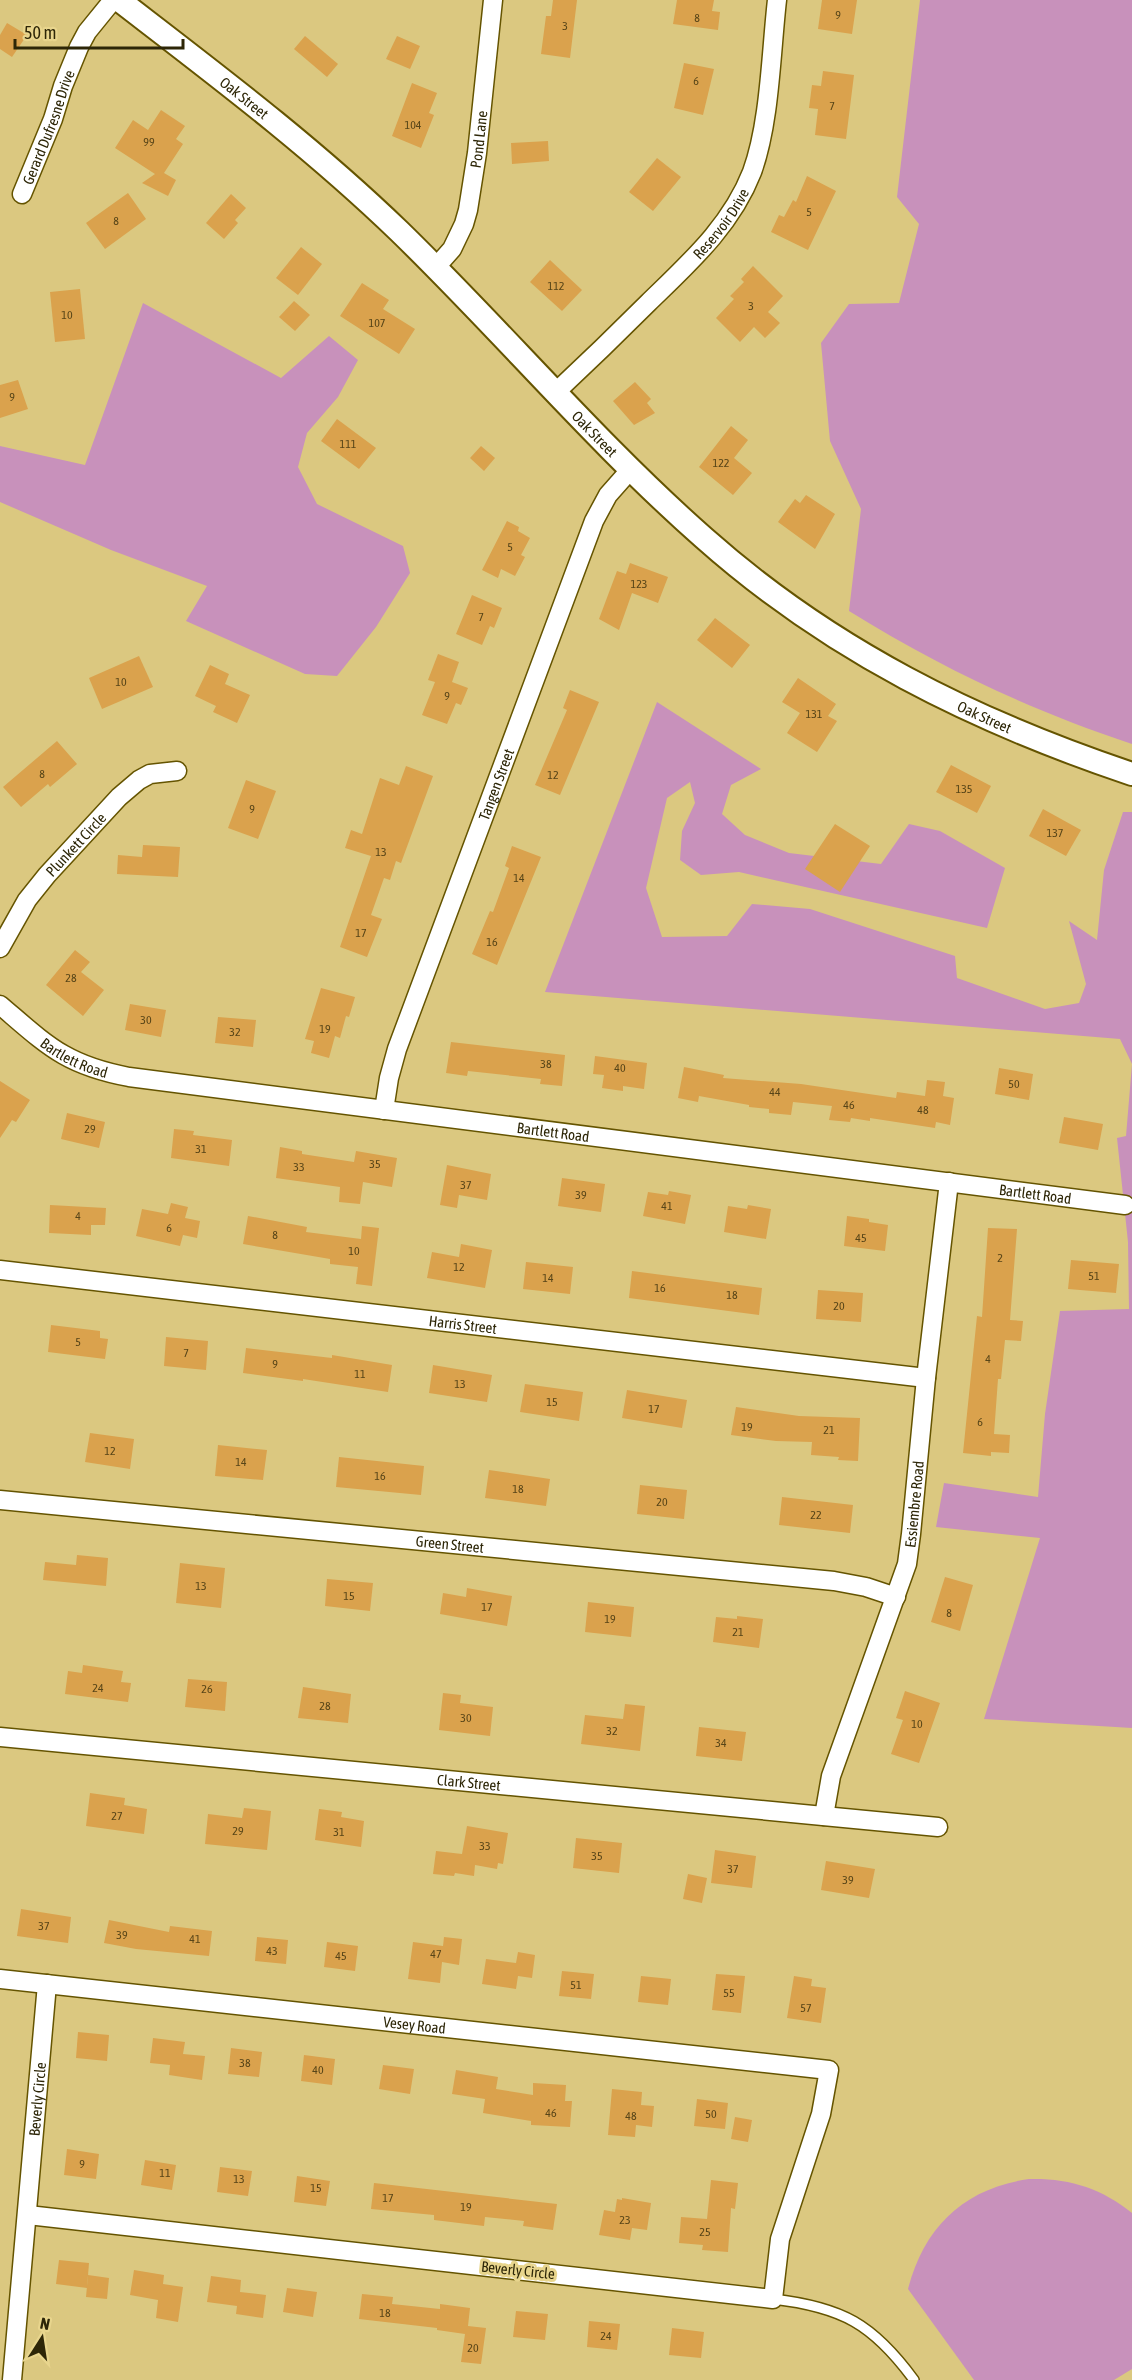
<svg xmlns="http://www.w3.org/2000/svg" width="1132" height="2380" font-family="'Asap Condensed',sans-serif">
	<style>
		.green { fill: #c891bb }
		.building { fill: #daa24d }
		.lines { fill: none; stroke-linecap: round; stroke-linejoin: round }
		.service-casing { stroke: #655400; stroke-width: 12 }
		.minor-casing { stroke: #655400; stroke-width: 21 }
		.tertiary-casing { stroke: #655400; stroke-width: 26 }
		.service { stroke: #fff; stroke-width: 9 }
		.minor { stroke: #fff; stroke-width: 18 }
		.tertiary { stroke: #fff; stroke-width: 22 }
		.labels { text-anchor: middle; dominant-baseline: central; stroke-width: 6; stroke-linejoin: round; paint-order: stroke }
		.number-label { font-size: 12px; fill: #584518 }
		.street-label { font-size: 15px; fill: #2d2607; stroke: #e8d58d }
	</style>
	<rect width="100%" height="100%" fill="#dbc880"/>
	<!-- green -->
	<g class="green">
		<path d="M920 0H1132V744C1028 709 943 669 849 611L861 509 830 441 821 343 849 304 899 303 919 224 897 197Z"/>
		<path d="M143 303 281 378 329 336 358 360 338 397 307 433 298 467 317 504 403 546 410 573 376 627 337 676 305 674 186 621 207 586 111 550 0 502V446L85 465Z"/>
		<path d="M657 702 761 769 731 785 722 814 745 835 789 853 881 864 909 824 940 831 1005 868 987 928 739 872 701 875 680 860 682 831 695 803 690 782 667 798 646 888 662 937 727 936 752 904 810 909 955 956 957 978 1045 1009 1079 1003 1086 984 1069 921 1097 940 1104 870 1123 812H1132V1728L984 1719 1040 1538 936 1527 944 1483 1038 1497 1045 1414 1060 1311 1129 1309 1128 1242 1117 1138 1126 1136 1132 1064 1120 1039 545 992Z"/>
		<path d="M1029 2179C1069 2178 1101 2188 1132 2213V2369L1114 2380H974L908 2289C924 2226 965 2188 1029 2179Z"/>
	</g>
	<!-- building -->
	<g class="building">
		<path d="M553 0H577L570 58 541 54 546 16H551Z"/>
		<path d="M677 0H714L712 11 720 12 718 30 673 24Z"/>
		<path d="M822 0H857L852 34 818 29Z"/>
		<path d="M7 23 27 35 12 57 0 49V35Z"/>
		<path d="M305 36 338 64 327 77 294 49Z"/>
		<path d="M397 36 420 46 410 69 386 59Z"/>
		<path d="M684 63 714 69 703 115 674 108Z"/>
		<path d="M823 71 854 75 846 139 815 135 818 109 809 108 812 85 821 86Z"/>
		<path d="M412 83 437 93 429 113 434 115 421 148 392 136Z"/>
		<path d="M161 110 185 126 176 139 183 144 164 173 176 180 168 196 142 183 155 174 115 148 133 120 148 130Z"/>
		<path d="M548 141 549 161 512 164 511 143Z"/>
		<path d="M657 158 681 177 653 211 629 192Z"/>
		<path d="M807 176 836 191 808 250 771 232 779 215 784 217 793 200 796 202Z"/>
		<path d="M128 193 146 219 105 249 86 223Z"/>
		<path d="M231 194 246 208 235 220 238 223 224 239 206 223Z"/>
		<path d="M301 247 322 264 298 295 276 278Z"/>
		<path d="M550 260 582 290 562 311 530 282Z"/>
		<path d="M753 266 783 296 768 312 780 323 765 338 754 327 740 342 716 318 734 299 730 296 744 282 741 279Z"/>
		<path d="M362 283 389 300 383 309 415 329 399 354 340 316Z"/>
		<path d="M80 289 85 339 55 342 50 292Z"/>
		<path d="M294 301 310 315 295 331 279 317Z"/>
		<path d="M18 380 28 409 0 418V385Z"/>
		<path d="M635 382 651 399 647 403 655 413 634 425 613 401Z"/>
		<path d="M337 419 376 448 359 469 321 441Z"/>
		<path d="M731 426 748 440 734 458 752 473 733 495 699 467Z"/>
		<path d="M481 446 495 458 484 471 470 458Z"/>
		<path d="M806 495 835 514 815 549 778 522 795 499 800 503Z"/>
		<path d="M507 521 519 527 518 531 530 538 521 555 525 557 515 576 501 569 498 578 482 570Z"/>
		<path d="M630 563 668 577 658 603 632 593 619 630 599 619 617 571 626 574Z"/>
		<path d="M472 595 502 608 494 628 490 626 482 645 456 634Z"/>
		<path d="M715 618 750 645 732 668 697 640Z"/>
		<path d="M438 654 459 662 452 682 468 688 461 705 456 703 447 724 422 715 435 682 428 680Z"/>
		<path d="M139 656 153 687 102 709 89 678Z"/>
		<path d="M210 665 229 674 225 684 250 695 237 723 213 712 216 706 195 696Z"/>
		<path d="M798 678 836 704 828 716 837 721 817 752 787 733 800 713 782 702Z"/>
		<path d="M570 690 599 702 560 795 535 785 567 710 563 708Z"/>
		<path d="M57 741 77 764 50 787 48 784 21 807 3 787Z"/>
		<path d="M951 765 991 786 977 813 936 792Z"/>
		<path d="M406 766 433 776 401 863 396 861 390 880 384 878 371 915 382 919 367 957 340 947 371 856 345 848 351 830 362 834 380 778 399 785Z"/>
		<path d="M246 780 276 791 258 839 228 828Z"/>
		<path d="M1043 809 1081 830 1066 856 1029 836Z"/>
		<path d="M835 824 870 846 840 892 805 869Z"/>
		<path d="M143 845 180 847 178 877 117 874 118 855 142 857Z"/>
		<path d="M512 846 541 857 497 965 472 954 490 911 493 912 509 868 505 866Z"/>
		<path d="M75 950 90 962 81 972 104 990 83 1016 46 985Z"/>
		<path d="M321 988 355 997 349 1017 346 1016 340 1038 335 1036 329 1058 311 1053 314 1041 305 1039Z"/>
		<path d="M130 1004 166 1010 161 1037 125 1030Z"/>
		<path d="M218 1017 256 1020 253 1047 215 1043Z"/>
		<path d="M451 1042 565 1055 562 1086 540 1084 541 1079 468 1071 467 1076 446 1073Z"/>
		<path d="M595 1056 647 1063 644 1089 623 1086V1091L602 1088 604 1075 593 1074Z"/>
		<path d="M684 1067 724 1075 723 1078 801 1084 896 1098 897 1092 925 1096 927 1080 945 1082 943 1096 954 1098 950 1125 936 1122 935 1128 870 1118V1121L851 1118 850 1122 829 1120 832 1106 793 1102 791 1115 769 1113V1109L749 1107V1105L699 1096 698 1102 678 1098Z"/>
		<path d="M999 1068 1033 1074 1029 1100 995 1094Z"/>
		<path d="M0 1081 30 1100 16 1122 12 1120 0 1138Z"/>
		<path d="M67 1113 105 1122 99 1148 61 1139Z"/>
		<path d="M1064 1117 1103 1124 1098 1150 1059 1143Z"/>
		<path d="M174 1129 194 1131 193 1135 232 1140 229 1166 171 1158Z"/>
		<path d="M280 1147 302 1151V1154L354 1162 356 1151 397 1158 392 1187 363 1182 360 1204 339 1202 340 1187 276 1178Z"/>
		<path d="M447 1165 491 1174 487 1200 459 1195 457 1208 440 1205Z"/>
		<path d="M562 1178 605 1184 601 1212 558 1206Z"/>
		<path d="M669 1191 691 1195 685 1224 643 1216 648 1192 668 1195Z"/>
		<path d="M171 1203 188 1207 185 1218 200 1221 197 1238 183 1235 180 1246 136 1236 142 1209 168 1214Z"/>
		<path d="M50 1205 106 1208 105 1225H91V1235L49 1233Z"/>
		<path d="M748 1205 771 1209 766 1239 724 1232 728 1206 747 1209Z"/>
		<path d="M248 1216 307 1227 306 1232 361 1239 362 1226 379 1228 372 1286 356 1284 358 1267 330 1264V1259L243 1244Z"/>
		<path d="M847 1216 869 1219V1222L888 1225 885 1251 844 1246Z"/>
		<path d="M988 1228 1017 1229 1010 1320 1023 1321 1021 1341 1005 1340 1001 1379H998L994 1434 1010 1435 1009 1453 991 1452V1456L963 1453 977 1316 982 1317Z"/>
		<path d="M461 1244 492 1250 485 1288 427 1278 432 1252 459 1257Z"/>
		<path d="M1071 1260 1119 1264 1116 1293 1068 1289Z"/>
		<path d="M526 1262 573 1267 570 1294 523 1289Z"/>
		<path d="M632 1271 762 1288 759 1315 629 1298Z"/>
		<path d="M818 1290 863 1293 861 1322 816 1319Z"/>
		<path d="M51 1325 100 1331V1338L108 1339 105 1359 48 1352Z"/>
		<path d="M166 1337 208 1341 206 1370 164 1366Z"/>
		<path d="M246 1348 332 1358V1355L392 1365 388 1392 303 1379V1381L243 1373Z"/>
		<path d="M433 1365 492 1375 487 1402 429 1393Z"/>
		<path d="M525 1384 583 1392 579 1421 520 1412Z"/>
		<path d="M627 1390 687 1400 682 1428 622 1418Z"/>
		<path d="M736 1407 799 1416 860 1418 858 1461 838 1460 839 1457 811 1455 812 1442 776 1441 731 1435Z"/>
		<path d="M90 1433 134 1439 130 1469 85 1462Z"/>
		<path d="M218 1445 267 1450 263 1480 215 1476Z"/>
		<path d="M339 1457 424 1466 421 1495 336 1487Z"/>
		<path d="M489 1470 550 1479 546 1506 485 1498Z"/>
		<path d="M640 1485 687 1490 684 1519 637 1514Z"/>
		<path d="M782 1497 853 1505 850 1533 779 1525Z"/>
		<path d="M77 1555 108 1558 106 1586 43 1580 45 1562 76 1565Z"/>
		<path d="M180 1563 225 1568 221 1608 176 1603Z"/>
		<path d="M945 1577 973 1585 960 1631 931 1622Z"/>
		<path d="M327 1579 373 1583 370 1611 325 1606Z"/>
		<path d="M467 1588 512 1596 507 1626 440 1614 443 1593 466 1597Z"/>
		<path d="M588 1602 634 1607 631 1637 585 1632Z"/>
		<path d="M737 1616 763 1619 759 1648 713 1642 716 1617 737 1619Z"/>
		<path d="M83 1665 123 1671 121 1682 131 1683 128 1702 65 1694 68 1671 82 1673Z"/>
		<path d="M188 1679 227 1682 225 1711 185 1707Z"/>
		<path d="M303 1687 351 1694 348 1723 298 1718Z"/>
		<path d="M905 1691 940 1703 919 1763 891 1754 903 1720 896 1718Z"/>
		<path d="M443 1693 461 1695 460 1703 493 1707 490 1736 439 1730Z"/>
		<path d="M625 1704 645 1706 640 1751 581 1744 585 1715 623 1719Z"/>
		<path d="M699 1727 746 1732 742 1761 696 1756Z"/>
		<path d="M90 1793 125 1798 124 1805 147 1809 144 1834 86 1826Z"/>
		<path d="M244 1808 271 1811 267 1850 205 1844 208 1814 242 1818Z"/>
		<path d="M319 1809 342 1812 341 1817 364 1821 361 1847 315 1840Z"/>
		<path d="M467 1826 508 1833 503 1864 498 1863 497 1869 475 1865 474 1876 455 1873 454 1876 433 1874 436 1851 462 1854Z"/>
		<path d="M576 1838 622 1843 619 1873 573 1868Z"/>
		<path d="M715 1850 756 1856 752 1888 711 1883Z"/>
		<path d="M826 1861 875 1869 869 1898 821 1890Z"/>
		<path d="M688 1874 707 1878 702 1903 683 1899Z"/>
		<path d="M21 1909 71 1917 68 1943 17 1936Z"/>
		<path d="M109 1920 169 1932 170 1926 212 1931 209 1956 136 1949 104 1943Z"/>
		<path d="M257 1937 288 1940 286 1964 255 1961Z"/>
		<path d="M444 1937 462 1939 459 1965 442 1962 440 1983 408 1979 413 1942 443 1946Z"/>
		<path d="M327 1942 358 1946 355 1971 324 1967Z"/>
		<path d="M518 1952 535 1955 532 1978 518 1976 516 1989 482 1984 486 1959 516 1963Z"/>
		<path d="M562 1971 594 1974 591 1999 559 1996Z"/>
		<path d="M716 1974 745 1976 741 2013 712 2010Z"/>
		<path d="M641 1976 671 1979 668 2005 638 2002Z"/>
		<path d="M794 1976 812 1979 811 1986 826 1988 821 2023 787 2018Z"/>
		<path d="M78 2032 109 2035 107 2061 76 2058Z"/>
		<path d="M153 2038 185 2042 183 2054 205 2056 202 2080 169 2075 170 2065 150 2063Z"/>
		<path d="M231 2048 262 2052 259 2077 228 2074Z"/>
		<path d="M304 2055 335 2059 332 2085 301 2081Z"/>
		<path d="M383 2065 414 2069 410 2094 379 2089Z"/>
		<path d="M456 2070 498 2077 496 2089 533 2095V2083L566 2085 565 2101H572L570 2127 531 2125V2121L483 2113 485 2099 452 2094Z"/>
		<path d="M612 2089 642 2092 641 2105 654 2106 652 2127 636 2125 635 2137 608 2135Z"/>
		<path d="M697 2099 728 2103 725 2129 694 2126Z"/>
		<path d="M735 2117 752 2120 748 2142 731 2139Z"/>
		<path d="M67 2149 99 2154 96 2179 64 2175Z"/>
		<path d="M145 2160 176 2165 172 2190 141 2185Z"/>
		<path d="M220 2167 252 2171 248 2196 217 2192Z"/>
		<path d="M297 2176 330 2181 326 2206 294 2202Z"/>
		<path d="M711 2180 738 2183 735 2209 731 2208 728 2252 702 2250 703 2245 679 2243 681 2217 707 2219Z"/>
		<path d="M374 2183 557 2204 553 2230 523 2226 524 2221 485 2217 484 2226 434 2220V2215L371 2209Z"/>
		<path d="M622 2198 651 2203 647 2230 632 2228 630 2240 599 2235 604 2210 615 2212 617 2199 622 2200Z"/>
		<path d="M59 2260 89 2263 87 2288 56 2284Z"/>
		<path d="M134 2270 164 2275 163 2284 183 2287 178 2322 156 2318 158 2300 130 2295Z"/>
		<path d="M88 2275 109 2278 107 2299 86 2297Z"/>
		<path d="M211 2276 241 2280 240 2292 266 2295 263 2318 236 2314 237 2306 207 2302Z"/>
		<path d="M287 2288 317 2292 313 2317 283 2312Z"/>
		<path d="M362 2294 393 2297 392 2304 440 2309V2304L470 2308 468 2326 486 2328 481 2364 461 2362 465 2334 437 2330V2328L359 2319Z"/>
		<path d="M516 2311 548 2314 545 2340 513 2337Z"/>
		<path d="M589 2321 620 2324 617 2350 587 2347Z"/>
		<path d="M672 2328 704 2332 701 2358 669 2355Z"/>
	</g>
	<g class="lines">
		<defs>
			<path id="service" d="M773 2299C842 2307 873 2324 914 2380"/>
			<g id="minor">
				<path id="s1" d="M22 194 53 119 63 86 79 47 87 32 113 0"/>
				<path id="s2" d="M436 267 452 249 464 224 468 210 477 153 493 0"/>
				<path id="s3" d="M556 392C587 363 618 333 648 303 689 263 731 226 752 172 770 123 771 52 777 0"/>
				<path id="s4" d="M0 948 27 900 47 875 119 797 139 780 150 774 177 771"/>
				<path id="s5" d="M0 1005C47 1045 65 1065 129 1077L1125 1205"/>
				<path id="s6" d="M384 1110 389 1078 397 1049 594 521 608 495 631 469"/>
				<path id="s7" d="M0 1270 926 1378"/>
				<path id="s8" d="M0 1500 834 1581 866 1587 896 1597"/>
				<path id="s9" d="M0 1737 938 1827"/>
				<path id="s10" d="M824 1816 831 1776 907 1564 911 1534 926 1378 949 1182"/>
				<path id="s11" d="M0 1979 829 2070 821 2114 780 2239 773 2299 28 2215"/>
				<path id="s12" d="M12 2380 47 1984"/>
			</g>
			<g id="tertiary">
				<path id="s13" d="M119 0C215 74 311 146 399 231 502 331 596 443 704 538 830 650 974 721 1132 774"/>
			</g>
		</defs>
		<!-- service casing -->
		<use href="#service" class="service-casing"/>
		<!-- minor casing -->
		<use href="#minor" class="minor-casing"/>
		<!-- tertiary casing -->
		<use href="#tertiary" class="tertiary-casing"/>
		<!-- service -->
		<use href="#service" class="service"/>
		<!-- minor -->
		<use href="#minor" class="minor"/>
		<!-- tertiary -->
		<use href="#tertiary" class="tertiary"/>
	</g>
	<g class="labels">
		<!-- number labels -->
		<g class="number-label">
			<text x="838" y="15">9</text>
			<text x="697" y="18">8</text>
			<text x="565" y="26">3</text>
			<text x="696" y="81">6</text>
			<text x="832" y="106">7</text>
			<text x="413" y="125">104</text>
			<text x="149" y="142">99</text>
			<text x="809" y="212">5</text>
			<text x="116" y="221">8</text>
			<text x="556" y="286">112</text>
			<text x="751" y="306">3</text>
			<text x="67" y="315">10</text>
			<text x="377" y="323">107</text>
			<text x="12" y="397">9</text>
			<text x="348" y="444">111</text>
			<text x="721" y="463">122</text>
			<text x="510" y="547">5</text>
			<text x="639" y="584">123</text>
			<text x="481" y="617">7</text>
			<text x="121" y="682">10</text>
			<text x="447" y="696">9</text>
			<text x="814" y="714">131</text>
			<text x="42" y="774">8</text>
			<text x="553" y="775">12</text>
			<text x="964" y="789">135</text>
			<text x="252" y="809">9</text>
			<text x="1055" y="833">137</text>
			<text x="381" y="852">13</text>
			<text x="519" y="878">14</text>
			<text x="361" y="933">17</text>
			<text x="492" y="942">16</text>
			<text x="71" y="978">28</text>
			<text x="146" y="1020">30</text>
			<text x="325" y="1029">19</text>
			<text x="235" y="1032">32</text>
			<text x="546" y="1064">38</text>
			<text x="620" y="1068">40</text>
			<text x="1014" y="1084">50</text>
			<text x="775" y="1092">44</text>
			<text x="849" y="1105">46</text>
			<text x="923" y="1110">48</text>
			<text x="90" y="1129">29</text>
			<text x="201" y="1149">31</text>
			<text x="375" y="1164">35</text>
			<text x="299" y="1167">33</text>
			<text x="466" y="1185">37</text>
			<text x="581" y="1195">39</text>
			<text x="667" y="1206">41</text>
			<text x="78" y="1216">4</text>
			<text x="169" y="1228">6</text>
			<text x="275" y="1235">8</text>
			<text x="861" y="1238">45</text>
			<text x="354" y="1251">10</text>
			<text x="1000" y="1258">2</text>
			<text x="459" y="1267">12</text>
			<text x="1094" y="1276">51</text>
			<text x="548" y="1278">14</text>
			<text x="660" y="1288">16</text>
			<text x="732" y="1295">18</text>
			<text x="839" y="1306">20</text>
			<text x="78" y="1342">5</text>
			<text x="186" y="1353">7</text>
			<text x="988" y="1359">4</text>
			<text x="275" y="1364">9</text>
			<text x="360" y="1374">11</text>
			<text x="460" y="1384">13</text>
			<text x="552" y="1402">15</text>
			<text x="654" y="1409">17</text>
			<text x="980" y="1422">6</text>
			<text x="747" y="1427">19</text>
			<text x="829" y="1430">21</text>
			<text x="110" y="1451">12</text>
			<text x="241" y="1462">14</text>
			<text x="380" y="1476">16</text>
			<text x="518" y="1489">18</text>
			<text x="662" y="1502">20</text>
			<text x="816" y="1515">22</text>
			<text x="201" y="1586">13</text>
			<text x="349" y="1596">15</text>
			<text x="487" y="1607">17</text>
			<text x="949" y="1613">8</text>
			<text x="610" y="1619">19</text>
			<text x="738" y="1632">21</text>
			<text x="98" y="1688">24</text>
			<text x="207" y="1689">26</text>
			<text x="325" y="1706">28</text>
			<text x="466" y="1718">30</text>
			<text x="917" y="1724">10</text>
			<text x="612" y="1731">32</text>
			<text x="721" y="1743">34</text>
			<text x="117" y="1816">27</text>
			<text x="238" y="1831">29</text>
			<text x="339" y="1832">31</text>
			<text x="485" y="1846">33</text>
			<text x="597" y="1856">35</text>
			<text x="733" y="1869">37</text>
			<text x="848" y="1880">39</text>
			<text x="44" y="1926">37</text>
			<text x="122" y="1935">39</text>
			<text x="195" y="1939">41</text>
			<text x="272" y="1951">43</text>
			<text x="436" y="1954">47</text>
			<text x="341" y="1956">45</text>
			<text x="576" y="1985">51</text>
			<text x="729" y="1993">55</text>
			<text x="806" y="2008">57</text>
			<text x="245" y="2063">38</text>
			<text x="318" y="2070">40</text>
			<text x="551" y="2113">46</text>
			<text x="711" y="2114">50</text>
			<text x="631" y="2116">48</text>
			<text x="82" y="2164">9</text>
			<text x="165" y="2173">11</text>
			<text x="239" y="2179">13</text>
			<text x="316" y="2188">15</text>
			<text x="388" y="2198">17</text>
			<text x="466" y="2207">19</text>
			<text x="625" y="2220">23</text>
			<text x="705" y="2232">25</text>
			<text x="385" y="2313">18</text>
			<text x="606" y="2336">24</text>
			<text x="473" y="2348">20</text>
		</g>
		<!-- street labels -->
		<g class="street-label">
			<text stroke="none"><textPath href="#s13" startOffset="159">Oak Street</textPath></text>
			<text stroke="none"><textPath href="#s1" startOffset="72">Gerard Dufresne Drive</textPath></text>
			<text stroke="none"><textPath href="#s2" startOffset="138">Pond Lane</textPath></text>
			<text stroke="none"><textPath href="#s3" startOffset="236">Reservoir Drive</textPath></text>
			<text stroke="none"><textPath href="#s13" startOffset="645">Oak Street</textPath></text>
			<text stroke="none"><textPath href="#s13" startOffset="1130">Oak Street</textPath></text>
			<text stroke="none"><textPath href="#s6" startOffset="345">Tangen Street</textPath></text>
			<text stroke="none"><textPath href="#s4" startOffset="129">Plunkett Circle</textPath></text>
			<text stroke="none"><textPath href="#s5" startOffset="92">Bartlett Road</textPath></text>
			<text stroke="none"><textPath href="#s5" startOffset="578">Bartlett Road</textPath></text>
			<text stroke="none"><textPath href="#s5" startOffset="1064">Bartlett Road</textPath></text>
			<text stroke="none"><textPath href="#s7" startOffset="466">Harris Street</textPath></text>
			<text stroke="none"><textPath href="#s10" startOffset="326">Essiembre Road</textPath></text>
			<text stroke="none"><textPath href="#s8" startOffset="452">Green Street</textPath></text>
			<text stroke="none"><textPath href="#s9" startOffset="471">Clark Street</textPath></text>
			<text stroke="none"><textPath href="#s11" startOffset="417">Vesey Road</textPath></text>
			<text stroke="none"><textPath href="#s12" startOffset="282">Beverly Circle</textPath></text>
			<text transform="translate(518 2270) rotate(6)">Beverly Circle</text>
		</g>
	</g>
	<!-- north arrow -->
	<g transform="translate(42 2338) rotate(12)" stroke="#e8d58d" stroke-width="4.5" paint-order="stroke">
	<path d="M0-4.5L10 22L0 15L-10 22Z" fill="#2d2607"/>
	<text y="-9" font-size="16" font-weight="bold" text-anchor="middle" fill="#2d2607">N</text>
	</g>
	<!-- scale -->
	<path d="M15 39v9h168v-9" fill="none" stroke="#2d2607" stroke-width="3"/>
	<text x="24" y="39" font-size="18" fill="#2d2607" stroke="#e8d58d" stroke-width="4.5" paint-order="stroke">50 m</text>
</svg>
